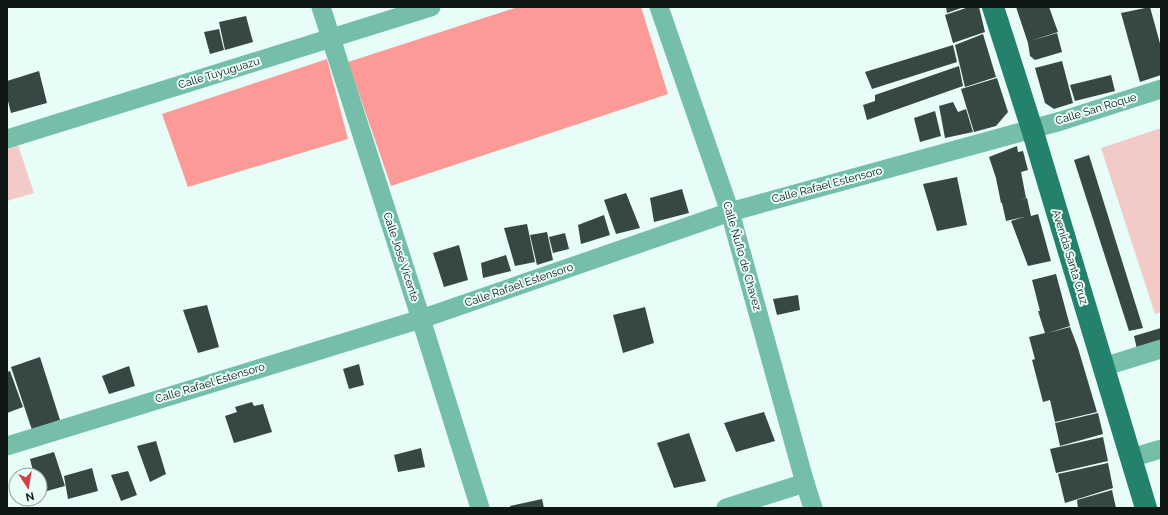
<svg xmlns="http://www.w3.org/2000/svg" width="1168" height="515" font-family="Raleway,sans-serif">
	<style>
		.green { fill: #f2cac7 }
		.forest { fill: #fc9a97 }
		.building { fill: #374843 }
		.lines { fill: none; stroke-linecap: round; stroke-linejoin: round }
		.minor { stroke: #74beaa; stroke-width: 19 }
		.major { stroke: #23816c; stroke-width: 22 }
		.labels { text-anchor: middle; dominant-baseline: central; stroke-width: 4; stroke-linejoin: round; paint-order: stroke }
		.street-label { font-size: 11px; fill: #0f1715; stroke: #e8fdf7 }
	</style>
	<rect width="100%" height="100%" fill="#e8fdf7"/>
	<!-- green -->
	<g class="green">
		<path d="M1161 128V312L1155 314 1101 148Z"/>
		<path d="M15 136 34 193 7 201V142Z"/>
	</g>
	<!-- forest -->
	<g class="forest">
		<path d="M518 7H641L668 94 391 186 348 62Z"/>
		<path d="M327 59 348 139 188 187 162 114Z"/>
	</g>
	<!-- building -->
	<g class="building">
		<path d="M946 7H964L947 13Z"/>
		<path d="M969 7H979L985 32 953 43 945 15Z"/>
		<path d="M1016 7H1049L1058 32 1030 41 1057 33 1062 52 1035 60 1030 56 1028 43Z"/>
		<path d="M1150 7 1161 47V75L1140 82 1121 13Z"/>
		<path d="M246 16 253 42 225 50 219 22Z"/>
		<path d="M219 29 224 50 210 54 204 32Z"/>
		<path d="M983 34 996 77 965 87 955 45Z"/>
		<path d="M953 45 957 62 872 89 865 72Z"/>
		<path d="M1062 61 1073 103 1054 109 1045 103 1035 68Z"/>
		<path d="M959 66 963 86 867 120 863 105 875 101V95Z"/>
		<path d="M39 71 47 103 11 113 7 97V81Z"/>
		<path d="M1111 75 1115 91 1075 101 1070 85Z"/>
		<path d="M997 78 1008 112 996 126 974 132 961 89Z"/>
		<path d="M953 102 958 112 966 109 973 132 945 138 939 106Z"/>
		<path d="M935 111 941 136 920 142 914 118Z"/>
		<path d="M1017 146 1018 152 1023 151 1028 170 1021 172 1026 198 1020 200 1027 198 1031 216 1038 214 1051 261 1028 266 1011 221 1024 217 1006 221 1002 203H1001L996 178 989 157Z"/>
		<path d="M1089 155 1143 328 1129 331 1074 160Z"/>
		<path d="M957 177 967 225 937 231 923 184Z"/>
		<path d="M682 189 689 213 654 222 650 198Z"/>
		<path d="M626 193 640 228 616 234 604 200Z"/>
		<path d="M604 215 610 235 581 244 578 225Z"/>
		<path d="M527 224 535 262 515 266 504 228Z"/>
		<path d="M547 232 553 260 537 265 530 235Z"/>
		<path d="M565 233 569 249 553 253 549 237Z"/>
		<path d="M459 245 468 280 444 287 433 253Z"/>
		<path d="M506 255 511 271 483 278 481 263Z"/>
		<path d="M1056 274 1070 326 1048 333 1070 327 1078 348 1097 412 1055 422 1050 400 1043 402 1032 360 1035 359 1029 337 1045 333 1038 311H1040L1032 280Z"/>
		<path d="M798 295 800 310 777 315 773 299Z"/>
		<path d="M207 305 219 347 198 353 183 310Z"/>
		<path d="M645 307 654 343 623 353 613 315Z"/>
		<path d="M1161 328V342L1137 349 1134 336Z"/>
		<path d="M40 357 60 420 32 430 11 367Z"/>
		<path d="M359 364 364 385 349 389 343 369Z"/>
		<path d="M129 366 135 386 109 394 102 376Z"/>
		<path d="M10 371 23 407 7 413V372Z"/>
		<path d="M252 402 254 406 263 404 272 432 234 443 225 416 237 412 235 407Z"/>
		<path d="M764 412 775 441 736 452 724 423Z"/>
		<path d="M1098 413 1103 434 1060 446 1055 423Z"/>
		<path d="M689 433 706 481 674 488 657 443Z"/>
		<path d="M1103 437 1108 461 1056 473 1050 449Z"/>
		<path d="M156 441 166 474 150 482 137 446Z"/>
		<path d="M421 448 425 467 398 472 394 455Z"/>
		<path d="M54 452 65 486 40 493V475H34L30 459Z"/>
		<path d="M1108 463 1113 488 1065 503 1058 474Z"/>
		<path d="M92 468 98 491 68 499 64 476Z"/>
		<path d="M128 471 137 495 121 501 111 475Z"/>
		<path d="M1112 490 1116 508H1078L1077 500Z"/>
		<path d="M542 499 544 508H511L510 506Z"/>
	</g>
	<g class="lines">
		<!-- minor -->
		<g class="minor">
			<path d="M321 7 421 319 480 508"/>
			<path d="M659 7 730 212 805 483 813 508"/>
			<path d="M7 139 431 7"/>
			<path d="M1103 367 1161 349"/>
			<path d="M7 446 421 319 730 212 1061 121 1161 89"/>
			<path d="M1131 458 1161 449"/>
			<path d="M726 508 805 483"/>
		</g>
		<!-- major -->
		<path class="major" d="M993 7 1032 129 1146 508"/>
	</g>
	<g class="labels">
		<!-- street labels -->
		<g class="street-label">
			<text transform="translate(219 73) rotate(-17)">Calle Tuyuguazu</text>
			<text transform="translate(1096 109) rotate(-17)">Calle San Roque</text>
			<text transform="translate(827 185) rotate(-15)">Calle Rafael Estensoro</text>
			<text transform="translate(742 256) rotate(74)">Calle Ñuflo de Chavez</text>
			<text transform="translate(401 257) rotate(72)">Calle José Vicente</text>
			<text transform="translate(1070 257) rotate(73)">Avenida Santa Cruz</text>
			<text transform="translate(519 285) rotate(-19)">Calle Rafael Estensoro</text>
			<text transform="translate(210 383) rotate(-17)">Calle Rafael Estensoro</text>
		</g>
	</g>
	<!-- border -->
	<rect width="1168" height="515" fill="none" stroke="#0f1715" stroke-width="16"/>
	<!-- north arrow -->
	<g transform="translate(28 487) rotate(168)"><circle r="19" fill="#e8fdf7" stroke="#91a19d"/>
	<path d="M0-3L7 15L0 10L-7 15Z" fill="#d14149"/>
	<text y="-6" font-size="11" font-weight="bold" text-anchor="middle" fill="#0f1715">N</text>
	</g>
</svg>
